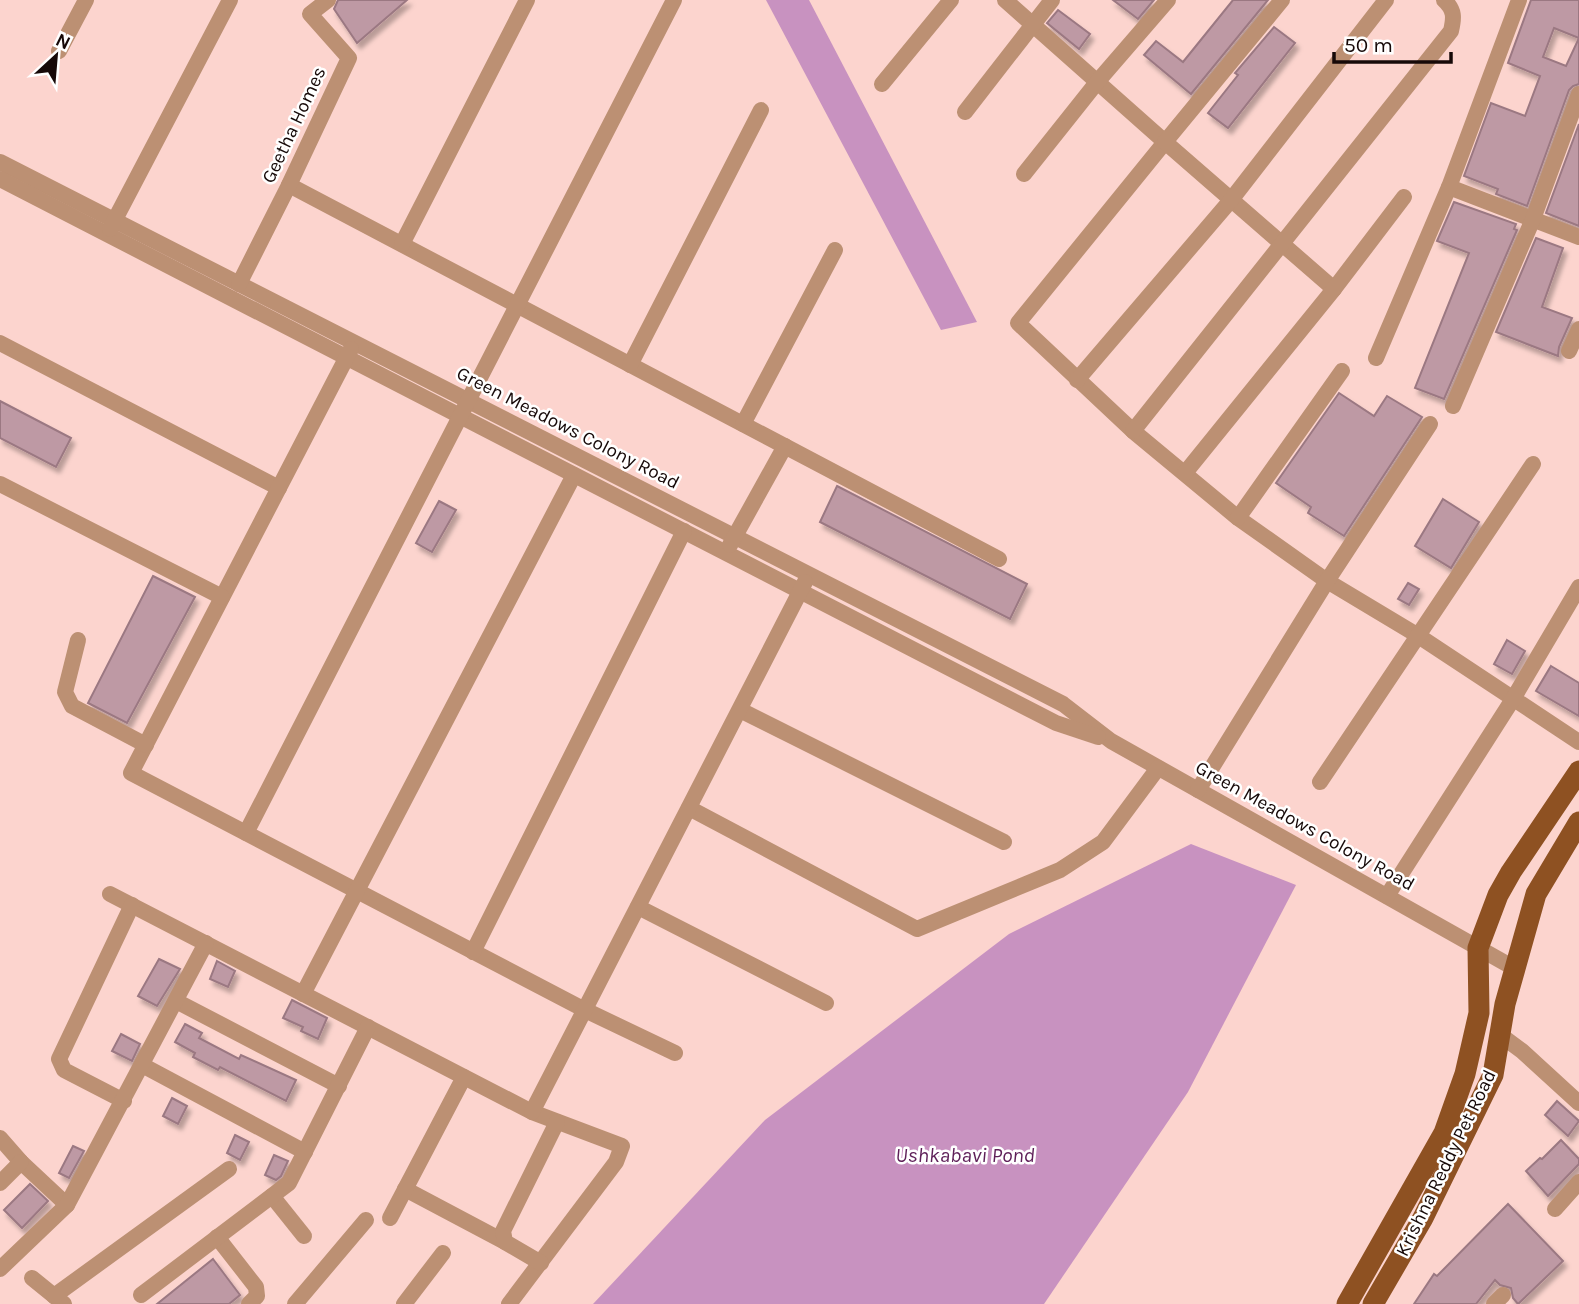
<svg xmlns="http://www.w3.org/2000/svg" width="1579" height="1304" font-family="Karla,sans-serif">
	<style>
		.water { fill: #c892c0 }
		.building { fill: #be99a4; stroke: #9b7882; stroke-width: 2; fill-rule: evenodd; filter: url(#shadow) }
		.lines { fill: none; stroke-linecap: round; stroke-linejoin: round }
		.minor { stroke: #bc9073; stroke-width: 16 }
		.major { stroke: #8e5122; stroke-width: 21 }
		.labels { text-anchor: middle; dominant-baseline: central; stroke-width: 5; stroke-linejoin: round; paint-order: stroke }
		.street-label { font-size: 19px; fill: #160908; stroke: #fff }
		.water-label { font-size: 21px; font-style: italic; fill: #5e1f58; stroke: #fff }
	</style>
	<defs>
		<filter id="shadow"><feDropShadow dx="3.5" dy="5.5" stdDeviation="2" flood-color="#0004"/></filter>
	</defs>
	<rect width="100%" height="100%" fill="#fcd4ce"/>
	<!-- water -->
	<g class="water">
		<path d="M766 0H809L977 322 941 330Z"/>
		<path d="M1191 844 1296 885 1188 1092 1044 1304H593L765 1120 1009 934Z"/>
	</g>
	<!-- building -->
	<g class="building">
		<path d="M338 0H407L357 43 334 9Z"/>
		<path d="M1113 0H1154L1138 19Z"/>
		<path d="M1233 0H1268L1191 94 1144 55 1156 41 1183 62Z"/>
		<path d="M1531 0H1579V84L1573 86 1569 90 1527 206 1496 194 1498 189 1464 176 1491 103 1525 116 1540 76 1508 63ZM1554 28 1579 38 1566 66 1543 57Z"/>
		<path d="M1058 10 1090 34 1079 49 1047 23Z"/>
		<path d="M1274 27 1295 43 1228 128 1208 113 1238 75 1235 73Z"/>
		<path d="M1579 124V226L1546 213Z"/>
		<path d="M1454 202 1516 224 1514 229 1517 230 1444 399 1415 388 1469 253 1437 241Z"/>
		<path d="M1536 238 1563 248 1542 307 1572 318 1559 347 1558 356 1496 332Z"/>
		<path d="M1339 393 1374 416 1387 396 1422 417 1344 536 1308 513 1311 507 1276 483Z"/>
		<path d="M0 401 71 438 56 467 0 438Z"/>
		<path d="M837 486 1027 584 1010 619 820 522Z"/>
		<path d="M1443 499 1479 522 1451 568 1415 546Z"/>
		<path d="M439 501 456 510 432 552 416 543Z"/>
		<path d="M153 576 195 597 127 723 88 703Z"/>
		<path d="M1408 583 1419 589 1409 605 1398 599Z"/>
		<path d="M1507 640 1525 651 1512 674 1494 664Z"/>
		<path d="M1551 666 1579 683V716L1536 691Z"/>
		<path d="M159 959 180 969 157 1006 138 996Z"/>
		<path d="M217 961 235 971 228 987 210 979Z"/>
		<path d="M292 1000 327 1018 318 1039 301 1031 303 1027 283 1018Z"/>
		<path d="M185 1024 202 1033 199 1038 239 1059 241 1055 296 1080 286 1101 220 1067 218 1070 193 1057 195 1053 175 1042Z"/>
		<path d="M121 1034 140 1044 132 1061 112 1051Z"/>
		<path d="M172 1098 187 1106 178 1124 163 1116Z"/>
		<path d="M1557 1101 1579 1121 1568 1136 1545 1115Z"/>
		<path d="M235 1135 249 1142 240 1160 227 1153Z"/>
		<path d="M1561 1140 1579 1159V1164L1548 1196 1526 1171 1540 1158 1542 1159Z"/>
		<path d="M73 1146 84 1151 69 1178 59 1173Z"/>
		<path d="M274 1155 288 1161 281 1176 276 1180 265 1175Z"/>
		<path d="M30 1184 48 1201 22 1228 4 1210Z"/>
		<path d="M1508 1204 1563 1261 1518 1304 1513 1298 1511 1288 1500 1285 1495 1280 1476 1304H1414L1434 1274 1437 1276Z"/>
		<path d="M213 1259 240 1295 229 1304H157Z"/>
	</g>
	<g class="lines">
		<!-- minor -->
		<g class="minor">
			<path d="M1005 0 1165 142 1018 323 1133 431 1238 518 1327 581 1417 635 1579 742"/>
			<path d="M1282 0 1165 142 1334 289"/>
			<path d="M59 51 86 0"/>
			<path d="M882 84 951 0"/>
			<path d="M965 112 1052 0"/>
			<path d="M0 162 1063 704 1111 741 1514 968"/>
			<path d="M1024 174 1098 81 1168 0"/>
			<path d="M0 179 1056 723 1098 737"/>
			<path d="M289 185 999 559"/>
			<path d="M1449 187 1579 237"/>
			<path d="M110 229 230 0"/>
			<path d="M402 244 527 0"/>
			<path d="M239 284 289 185 349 58 310 14 328 0"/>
			<path d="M0 343 279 488"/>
			<path d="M351 349 131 773 585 1010 675 1053"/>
			<path d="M1569 351 1579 329"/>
			<path d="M1376 358 1449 187 1519 0"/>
			<path d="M630 365 761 110"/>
			<path d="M1077 380 1231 200 1386 0"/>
			<path d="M1453 406 1533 219 1579 94"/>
			<path d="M743 424 835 250"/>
			<path d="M1133 431 1451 31C1454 18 1455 10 1444 0"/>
			<path d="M1185 473 1334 289 1404 197"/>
			<path d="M0 484 222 597"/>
			<path d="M1238 518 1342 371"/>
			<path d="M730 545 785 446"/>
			<path d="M78 640 65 692 72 706 146 745"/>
			<path d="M740 710 1004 842"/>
			<path d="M1320 782 1533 464"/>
			<path d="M1198 790 1327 581 1430 424"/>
			<path d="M689 808 917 929 1060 870 1103 842 1158 768"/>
			<path d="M246 833 674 0"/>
			<path d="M110 894 532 1112 622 1146 616 1162 509 1304"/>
			<path d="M1387 896 1513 699 1579 587"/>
			<path d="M638 907 826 1003"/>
			<path d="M473 952 684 531"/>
			<path d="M303 994 574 475"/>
			<path d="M176 1001 339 1086"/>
			<path d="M1499 1034 1522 1051 1579 1103"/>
			<path d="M142 1065 305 1152"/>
			<path d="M124 1101 64 1070 59 1059 132 905"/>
			<path d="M532 1112 805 582"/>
			<path d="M0 1138 21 1162 67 1205"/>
			<path d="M0 1183 21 1162"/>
			<path d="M405 1189 505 1242"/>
			<path d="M272 1196 304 1236"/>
			<path d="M1555 1209 1579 1182"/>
			<path d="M390 1218 464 1077"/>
			<path d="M217 1237 256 1287 257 1296 249 1304"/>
			<path d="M541 1263 505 1242 503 1231 557 1122"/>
			<path d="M0 1269 67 1205 206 943"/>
			<path d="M32 1278 64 1304"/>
			<path d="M141 1295 289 1183 368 1027"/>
			<path d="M54 1296 229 1169"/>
			<path d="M295 1304 366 1220"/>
			<path d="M404 1304 443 1253"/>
			<path d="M1494 1304 1503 1295"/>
		</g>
		<!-- major -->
		<g class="major">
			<path d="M1347 1304 1444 1133 1465 1074 1479 1013 1478 948 1498 895 1511 872 1579 771"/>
			<path d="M1373 1304 1423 1218 1493 1075 1505 1004 1536 894 1579 822"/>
		</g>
	</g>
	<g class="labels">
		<!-- street labels -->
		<g class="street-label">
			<text transform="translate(294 125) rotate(-65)">Geetha Homes</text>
			<text transform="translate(568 428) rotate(27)">Green Meadows Colony Road</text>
			<text transform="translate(1305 826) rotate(29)">Green Meadows Colony Road</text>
			<text transform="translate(1446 1163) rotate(-64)">Krishna Reddy Pet Road</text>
		</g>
		<!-- water labels -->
		<g class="water-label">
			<text x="965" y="1155">Ushkabavi Pond</text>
		</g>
	</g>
	<!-- north arrow -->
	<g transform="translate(56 56) rotate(26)" stroke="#ffffff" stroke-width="5" paint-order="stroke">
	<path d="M0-5L12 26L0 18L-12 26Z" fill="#160908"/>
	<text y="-10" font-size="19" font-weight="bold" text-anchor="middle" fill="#160908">N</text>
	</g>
	<!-- scale -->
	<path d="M1334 52v10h117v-10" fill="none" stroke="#160908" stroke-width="3.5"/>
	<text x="1344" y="52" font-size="21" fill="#160908" stroke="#ffffff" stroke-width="5" paint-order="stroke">50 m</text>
</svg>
